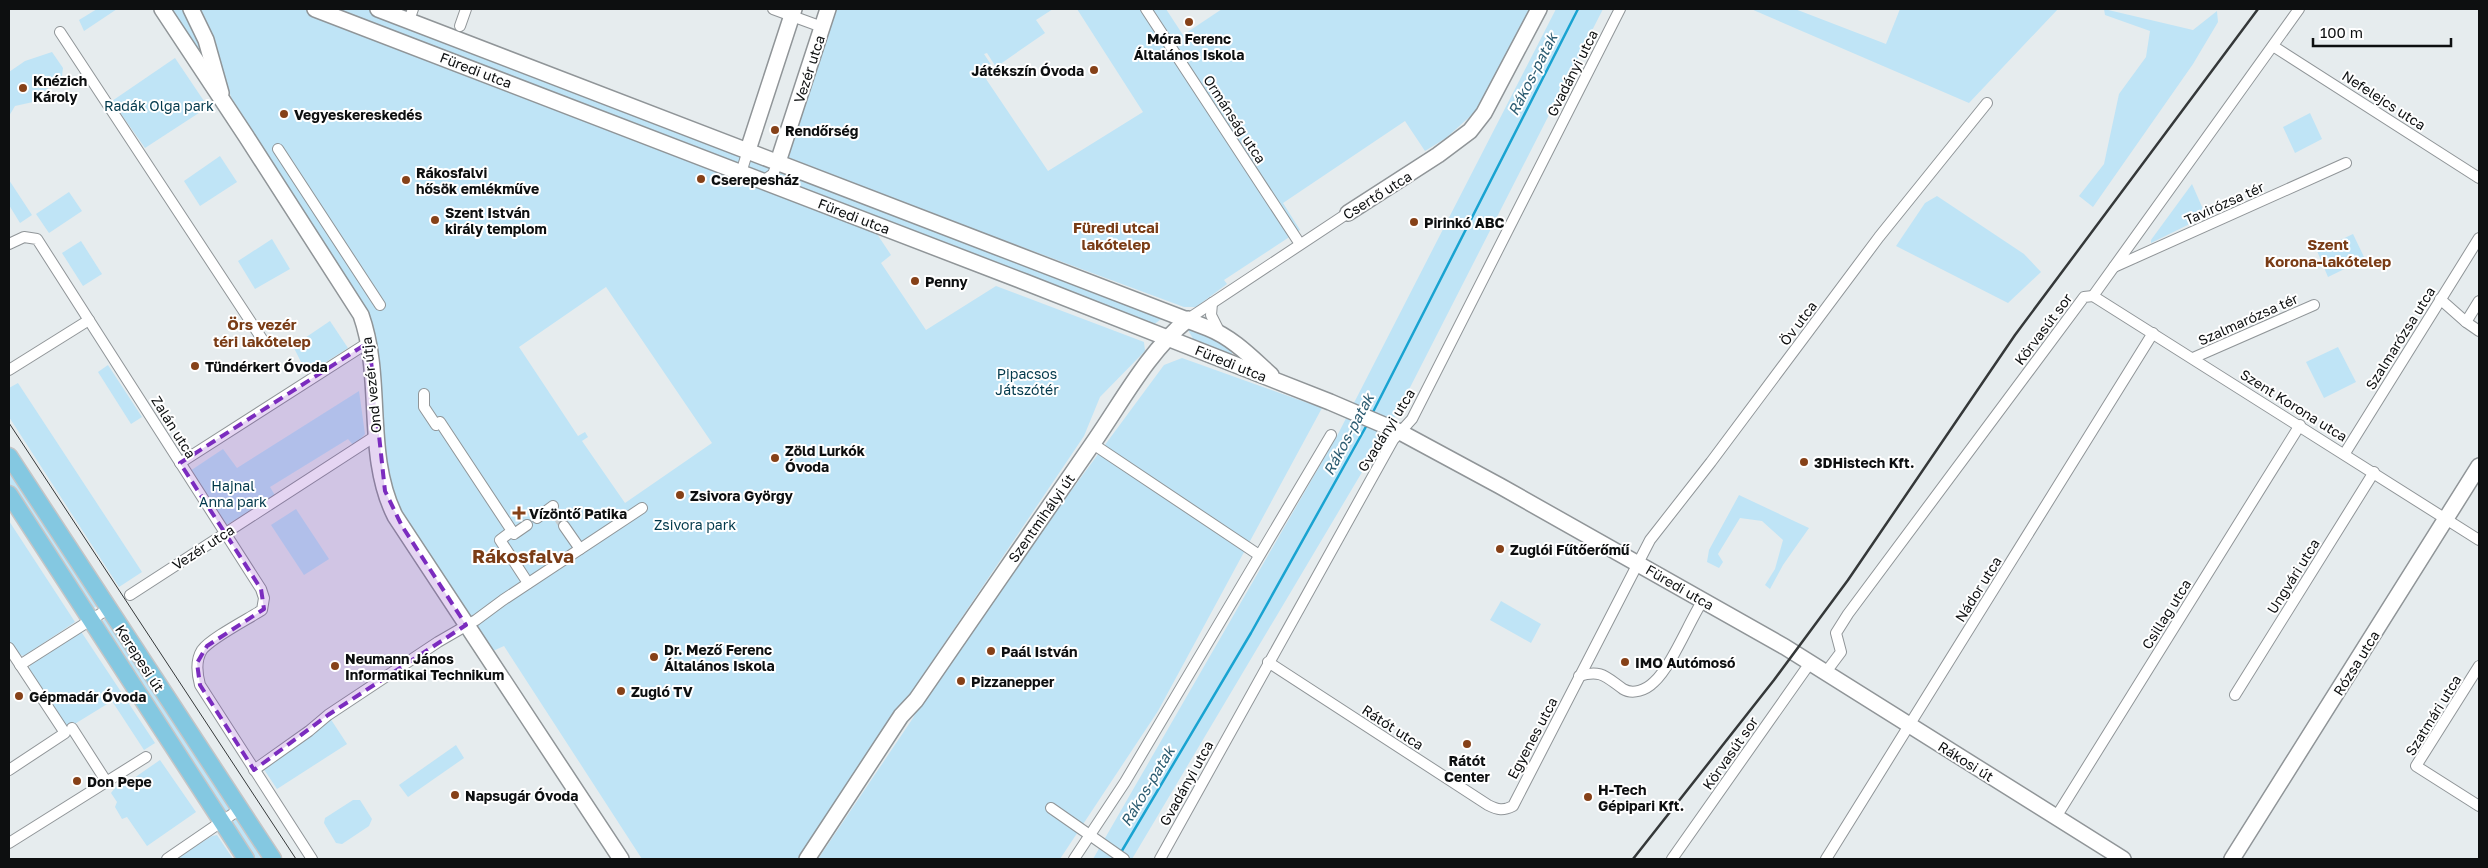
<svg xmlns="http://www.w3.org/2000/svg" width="2488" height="868" font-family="'Golos Text',sans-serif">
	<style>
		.green { fill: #bfe4f6; fill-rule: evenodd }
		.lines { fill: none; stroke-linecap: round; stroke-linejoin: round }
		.stream { stroke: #19a3d1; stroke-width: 2.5 }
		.street-tunnel { stroke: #c5cbcd; stroke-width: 10; stroke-dasharray: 10 5; stroke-linecap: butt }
		.street-casing { stroke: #909598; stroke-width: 12 }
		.secondary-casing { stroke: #909598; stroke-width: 18 }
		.primary-casing { stroke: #c5c5c6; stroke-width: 19 }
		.street { stroke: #fff; stroke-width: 10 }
		.secondary { stroke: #fff; stroke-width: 15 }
		.primary { stroke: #84c8e1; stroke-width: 16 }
		.tram { stroke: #353839; stroke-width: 1 }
		.rail { stroke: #353839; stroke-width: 2.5 }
		.marked { fill: #7b2cbf; fill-opacity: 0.2; stroke: #7b2cbf; stroke-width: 4; stroke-dasharray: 10 6; stroke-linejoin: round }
		.poi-dot { fill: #864118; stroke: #fff; stroke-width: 2 }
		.labels { text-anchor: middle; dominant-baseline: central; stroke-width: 4; stroke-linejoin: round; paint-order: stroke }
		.poi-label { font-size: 14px; font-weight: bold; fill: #0d0f10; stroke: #fff; text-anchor: start }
		.street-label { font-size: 14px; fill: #0d0f10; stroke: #fff }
		.park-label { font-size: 14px; fill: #00384b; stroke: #fff }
		.water-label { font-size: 15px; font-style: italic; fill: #2d5d72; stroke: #fff }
		.neighbourhood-label { font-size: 15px; font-weight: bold; fill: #7a3c16; stroke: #fff }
		.district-label { font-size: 19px; font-weight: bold; fill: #7a3c16; stroke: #fff }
	</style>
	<rect width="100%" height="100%" fill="#e6ecee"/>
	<!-- green -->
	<g class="green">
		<path d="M97 9H117L84 31 79 20Z"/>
		<path d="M162 9H192L218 76Z"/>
		<path d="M200 9H308L873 228 891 255 881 263 926 330 996 286 1144 342 1145 351 1100 397 1084 436 799 859H642L504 646 493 651 398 508 387 477 379 376 367 310 231 97ZM606 287 712 443 625 503 582 441 588 437 585 432 578 436 519 347Z"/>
		<path d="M331 9H369L1165 316 1152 326Z"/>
		<path d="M836 9H1053L1036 20 1045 33 996 67 987 53 984 54 994 69 984 76 1048 171 1143 112 1077 9H1166L1183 35 1222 9H1532L1488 94 1475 112 1446 138 1425 151 1405 121 1283 203 1300 230 1224 280 1227 284 1196 307H1184L787 160Z"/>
		<path d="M1556 9H1603L1396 415 1132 859H1093L1338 434Z"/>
		<path d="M1751 9H1795L1886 44 1900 9H2058L1969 103Z"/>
		<path d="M2104 9 2193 30 2217 11 2218 22 2193 64 2093 207 2079 196 2104 164 2119 94 2146 57 2150 31 2105 15Z"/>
		<path d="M52 52 63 68 62 76 33 102 15 106 9 116V72L25 61Z"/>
		<path d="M175 58 208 107 145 148 112 101Z"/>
		<path d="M2310 113 2322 139 2295 153 2283 127Z"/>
		<path d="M220 156 237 182 200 206 184 181Z"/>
		<path d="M9 180 32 215 20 223 9 205Z"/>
		<path d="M2192 184 2206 216 2151 243V240Z"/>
		<path d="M69 192 82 211 49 233 36 214Z"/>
		<path d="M1937 196 2024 254 2041 272 2008 303 1896 246 1925 203Z"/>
		<path d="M2353 234 2365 259 2328 277 2317 251Z"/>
		<path d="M272 239 290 269 255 289 238 261Z"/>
		<path d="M81 241 102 274 83 286 62 253Z"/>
		<path d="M330 321 348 348 307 374 293 346Z"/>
		<path d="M1191 326 1232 349V356L1196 344 1188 330Z"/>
		<path d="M2338 347 2356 382 2324 398 2306 362Z"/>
		<path d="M1182 358 1322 408 1158 711 1060 859H818L913 718 923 698 974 622 1164 365Z"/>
		<path d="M108 365 142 417 131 424 98 372Z"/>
		<path d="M18 383 142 572 119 587 9 417V388Z"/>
		<path d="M359 391 365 434 354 446 348 439 270 487 276 497 226 525 190 471 223 449 237 468Z"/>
		<path d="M9 468 98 605 91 610 9 485Z"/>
		<path d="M1739 495 1809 528 1783 565 1770 589 1765 585 1775 569 1783 540 1762 521 1740 518 1718 554 1723 562 1719 568 1707 562 1709 550Z"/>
		<path d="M296 509 329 559 304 575 271 525Z"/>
		<path d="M9 521 75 622 24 656 17 654 9 642Z"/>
		<path d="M1501 601 1541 624 1531 643 1490 620Z"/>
		<path d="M107 618 232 808 224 814 99 623Z"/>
		<path d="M80 630 155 743 144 750 112 701 73 725H66L29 670 31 662Z"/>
		<path d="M328 715 347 744 277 789 261 765Z"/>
		<path d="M456 745 464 758 408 797 399 785Z"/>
		<path d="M160 760 196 812 147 846 127 817 122 819 115 807 117 802 111 793 118 784 121 787Z"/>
		<path d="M353 800H360L372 819 369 826 342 844 336 843 324 823 325 818Z"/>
		<path d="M239 818 266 859H254L230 823Z"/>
		<path d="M217 835 233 859H175L212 836Z"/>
	</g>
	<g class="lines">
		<!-- stream -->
		<g class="stream">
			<path d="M1372 414 1578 9"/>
			<path d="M1120 854 1251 633 1368 423"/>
		</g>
		<!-- street-tunnel -->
		<path class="street-tunnel" d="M559 518 564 526"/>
		<defs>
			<g id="street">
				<path d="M773 9 822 27"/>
				<path d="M1146 9 1300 244"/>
				<path d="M409 20 413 9"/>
				<path d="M460 26 466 9"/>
				<path d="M60 32 264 342"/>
				<path d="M2273 46 2479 178"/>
				<path d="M278 149 380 305"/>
				<path d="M741 173 748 150"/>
				<path d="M763 181 773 174 778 162"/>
				<path d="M9 244 24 237 37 239 261 589 264 598 262 610C248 619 211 638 202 650 195 661 197 674 200 685L312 859"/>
				<path d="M2114 267 2346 163"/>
				<path d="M2093 296 2479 540"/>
				<path d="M2093 296 2299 9"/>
				<path d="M2440 299 2466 322 2479 331"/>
				<path d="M1212 303 1211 315 1220 333"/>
				<path d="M1188 319 1348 213"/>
				<path d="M2466 322 2479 301"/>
				<path d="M2193 358 2314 305"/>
				<path d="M9 370 89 320"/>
				<path d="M424 394V407L436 425 440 422 512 531 500 540 528 583"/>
				<path d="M1093 444 1259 555"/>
				<path d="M2345 453 2479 238"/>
				<path d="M180 463 369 342"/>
				<path d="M537 518 553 506"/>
				<path d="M564 526 580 549"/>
				<path d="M512 531 514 534 527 525"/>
				<path d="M130 595 377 435"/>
				<path d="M9 648 65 733 9 770"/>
				<path d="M1268 662 1488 805C1498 810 1503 811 1513 806L1650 540 1711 462 1879 237 1987 103"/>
				<path d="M20 665 108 609"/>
				<path d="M2479 666 2416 766 2479 806"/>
				<path d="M1826 672 1841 652 1836 633 1848 614 2084 297 2093 296"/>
				<path d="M1579 676C1601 669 1606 677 1623 689 1633 695 1646 690 1654 682 1671 667 1689 622 1703 600"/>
				<path d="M2235 695 2374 472"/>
				<path d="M72 728 106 781"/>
				<path d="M254 770 309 731 328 715 438 642 476 620 503 600 642 508"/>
				<path d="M1051 808 1124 859"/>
				<path d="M2056 817 2300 425"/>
				<path d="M9 843 146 757"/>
				<path d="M167 859 240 809"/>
				<path d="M1074 859 1125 782 1331 435"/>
				<path d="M1160 859 1393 440 1412 419 1620 9"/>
				<path d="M1672 859 1810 663"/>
				<path d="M1826 859 2153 333"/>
			</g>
			<g id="secondary">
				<path d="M162 9 246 136 361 315C384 380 364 454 395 516L621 859"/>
				<path d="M191 9 206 40 221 93"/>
				<path d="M315 9 1025 282 1330 402 1400 432 1500 486 1785 647 2123 859"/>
				<path d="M378 9 1208 328C1233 338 1251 357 1271 375"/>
				<path d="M748 150 794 9"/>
				<path d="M778 162 828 9"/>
				<path d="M1348 213 1438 155 1470 131 1484 113 1539 9"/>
				<path d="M807 859 901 716 916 700C974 615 1033 531 1091 446 1122 402 1146 354 1188 319"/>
				<path d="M2232 859 2479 466"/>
			</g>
			<g id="primary">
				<path d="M9 456 273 859"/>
				<path d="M9 494 246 859"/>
			</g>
		</defs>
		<!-- street casing -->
		<use href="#street" class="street-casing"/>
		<!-- secondary casing -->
		<use href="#secondary" class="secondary-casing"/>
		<!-- primary casing -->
		<use href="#primary" class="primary-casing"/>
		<!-- street -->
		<use href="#street" class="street"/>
		<!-- secondary -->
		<use href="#secondary" class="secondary"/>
		<!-- primary -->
		<use href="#primary" class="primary"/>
		<!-- tram -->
		<path class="tram" d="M9 423 296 859"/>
		<!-- rail -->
		<path class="rail" d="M1633 859 1774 680 1848 580 2015 335 2258 9"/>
	</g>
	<!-- marked area -->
	<path class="marked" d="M369 342 385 491 402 526 466 625 328 715 254 770 200 685 197 663 207 646 264 609 261 589 180 463Z"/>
	<!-- markers -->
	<g class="poi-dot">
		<circle cx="1189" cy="22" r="5"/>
		<circle cx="1094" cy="70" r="5"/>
		<circle cx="23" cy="88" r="5"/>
		<circle cx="284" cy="114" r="5"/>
		<circle cx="775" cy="130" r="5"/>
		<circle cx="701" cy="179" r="5"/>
		<circle cx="406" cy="180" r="5"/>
		<circle cx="435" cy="220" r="5"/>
		<circle cx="1414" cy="222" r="5"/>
		<circle cx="915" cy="281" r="5"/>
		<circle cx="195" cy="366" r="5"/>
		<circle cx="775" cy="458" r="5"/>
		<circle cx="1804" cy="462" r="5"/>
		<circle cx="680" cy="495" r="5"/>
		<path d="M516.5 505.5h5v5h5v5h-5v5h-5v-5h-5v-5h5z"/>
		<circle cx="1500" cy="549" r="5"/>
		<circle cx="991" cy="651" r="5"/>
		<circle cx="654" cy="657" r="5"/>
		<circle cx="1625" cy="662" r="5"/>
		<circle cx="335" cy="666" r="5"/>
		<circle cx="961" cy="681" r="5"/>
		<circle cx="621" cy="691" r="5"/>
		<circle cx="19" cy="696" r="5"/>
		<circle cx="1467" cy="744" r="5"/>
		<circle cx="77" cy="781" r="5"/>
		<circle cx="455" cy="795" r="5"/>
		<circle cx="1588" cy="797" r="5"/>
	</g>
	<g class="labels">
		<!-- poi labels -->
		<g class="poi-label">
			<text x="1189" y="38" text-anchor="middle">Móra Ferenc<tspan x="1189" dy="16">Általános Iskola</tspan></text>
			<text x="1084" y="70" text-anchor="end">Játékszín Óvoda</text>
			<text x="33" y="80">Knézich<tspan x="33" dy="16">Károly</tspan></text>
			<text x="294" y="114">Vegyeskereskedés</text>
			<text x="785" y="130">Rendőrség</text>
			<text x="416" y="172">Rákosfalvi<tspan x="416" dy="16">hősök emlékműve</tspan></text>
			<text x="711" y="179">Cserepesház</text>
			<text x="445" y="212">Szent István<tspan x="445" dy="16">király templom</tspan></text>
			<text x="1424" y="222">Pirinkó ABC</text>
			<text x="925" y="281">Penny</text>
			<text x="205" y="366">Tündérkert Óvoda</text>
			<text x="785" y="450">Zöld Lurkók<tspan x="785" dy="16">Óvoda</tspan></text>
			<text x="1814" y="462">3DHistech Kft.</text>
			<text x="690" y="495">Zsivora György</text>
			<text x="529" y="513">Vízöntő Patika</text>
			<text x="1510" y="549">Zuglói Fűtőerőmű</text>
			<text x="664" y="649">Dr. Mező Ferenc<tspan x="664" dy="16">Általános Iskola</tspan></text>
			<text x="1001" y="651">Paál István</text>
			<text x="345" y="658">Neumann János<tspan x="345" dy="16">Informatikai Technikum</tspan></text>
			<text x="1635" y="662">IMO Autómosó</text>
			<text x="971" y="681">Pizzanepper</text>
			<text x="631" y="691">Zugló TV</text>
			<text x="29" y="696">Gépmadár Óvoda</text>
			<text x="1467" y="760" text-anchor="middle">Rátót<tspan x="1467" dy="16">Center</tspan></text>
			<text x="87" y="781">Don Pepe</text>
			<text x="1598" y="789">H-Tech<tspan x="1598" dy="16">Gépipari Kft.</tspan></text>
			<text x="465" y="795">Napsugár Óvoda</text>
		</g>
		<!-- street labels -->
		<g class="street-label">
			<text transform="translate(809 69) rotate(-72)">Vezér utca</text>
			<text transform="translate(476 70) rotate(21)">Füredi utca</text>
			<text transform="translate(1572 73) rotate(-63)">Gvadányi utca</text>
			<text transform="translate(2384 100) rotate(33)">Nefelejcs utca</text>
			<text transform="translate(1235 119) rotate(57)">Ormánság utca</text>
			<text transform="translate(1377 195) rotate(-32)">Csertő utca</text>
			<text transform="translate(2224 203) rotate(-24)">Tavirózsa tér</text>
			<text transform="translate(854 216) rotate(21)">Füredi utca</text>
			<text transform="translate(2248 319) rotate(-24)">Szalmarózsa tér</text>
			<text transform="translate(1798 323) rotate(-53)">Öv utca</text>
			<text transform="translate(2043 329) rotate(-53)">Körvasút sor</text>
			<text transform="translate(2400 338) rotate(-58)">Szalmarózsa utca</text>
			<text transform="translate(1231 363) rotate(22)">Füredi utca</text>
			<text transform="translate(371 385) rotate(-96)">Ond vezér útja</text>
			<text transform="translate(2294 405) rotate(32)">Szent Korona utca</text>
			<text transform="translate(174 427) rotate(58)">Zalán utca</text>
			<text transform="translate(1386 430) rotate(-58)">Gvadányi utca</text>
			<text transform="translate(1041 518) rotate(-55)">Szentmihályi út</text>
			<text transform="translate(203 547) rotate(-33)">Vezér utca</text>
			<text transform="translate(2293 576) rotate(-58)">Ungvári utca</text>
			<text transform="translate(1680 587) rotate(30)">Füredi utca</text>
			<text transform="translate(1978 589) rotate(-58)">Nádor utca</text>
			<text transform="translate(2166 614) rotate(-58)">Csillag utca</text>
			<text transform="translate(140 658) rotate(57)">Kerepesi út</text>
			<text transform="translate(2356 663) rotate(-58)">Rózsa utca</text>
			<text transform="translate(2433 715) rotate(-58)">Szatmári utca</text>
			<text transform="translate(1393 727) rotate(33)">Rátót utca</text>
			<text transform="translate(1532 738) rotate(-62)">Egyenes utca</text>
			<text transform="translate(1730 753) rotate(-55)">Körvasút sor</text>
			<text transform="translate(1966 761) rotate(32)">Rákosi út</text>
			<text transform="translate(1186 783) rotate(-61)">Gvadányi utca</text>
		</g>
		<!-- park labels -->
		<g class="park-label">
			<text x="159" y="105">Radák Olga park</text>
			<text x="1027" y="373">Pipacsos<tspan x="1027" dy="16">Játszótér</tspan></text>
			<text x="233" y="485">Hajnal<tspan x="233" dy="16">Anna park</tspan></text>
			<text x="695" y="524">Zsivora park</text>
		</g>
		<!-- water labels -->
		<g class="water-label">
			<text transform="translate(1532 74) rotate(-63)">Rákos-patak</text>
			<text transform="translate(1348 434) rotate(-62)">Rákos-patak</text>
			<text transform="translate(1147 786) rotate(-59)">Rákos-patak</text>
		</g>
		<!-- neighbourhood labels -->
		<g class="neighbourhood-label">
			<text x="1116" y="227">Füredi utcai<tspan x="1116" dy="17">lakótelep</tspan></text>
			<text x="2328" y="244">Szent<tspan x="2328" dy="17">Korona-lakótelep</tspan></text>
			<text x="262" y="324">Örs vezér<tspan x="262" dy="17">téri lakótelep</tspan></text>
		</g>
		<!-- district labels -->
		<g class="district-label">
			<text x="523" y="555">Rákosfalva</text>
		</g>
	</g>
	<!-- border -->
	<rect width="2488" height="868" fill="none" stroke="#0d0f10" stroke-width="20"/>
	<!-- scale -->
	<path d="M2313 38v8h138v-8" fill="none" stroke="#0d0f10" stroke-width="2.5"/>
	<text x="2320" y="38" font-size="15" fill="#0d0f10" stroke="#ffffff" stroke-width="4" paint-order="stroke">100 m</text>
</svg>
